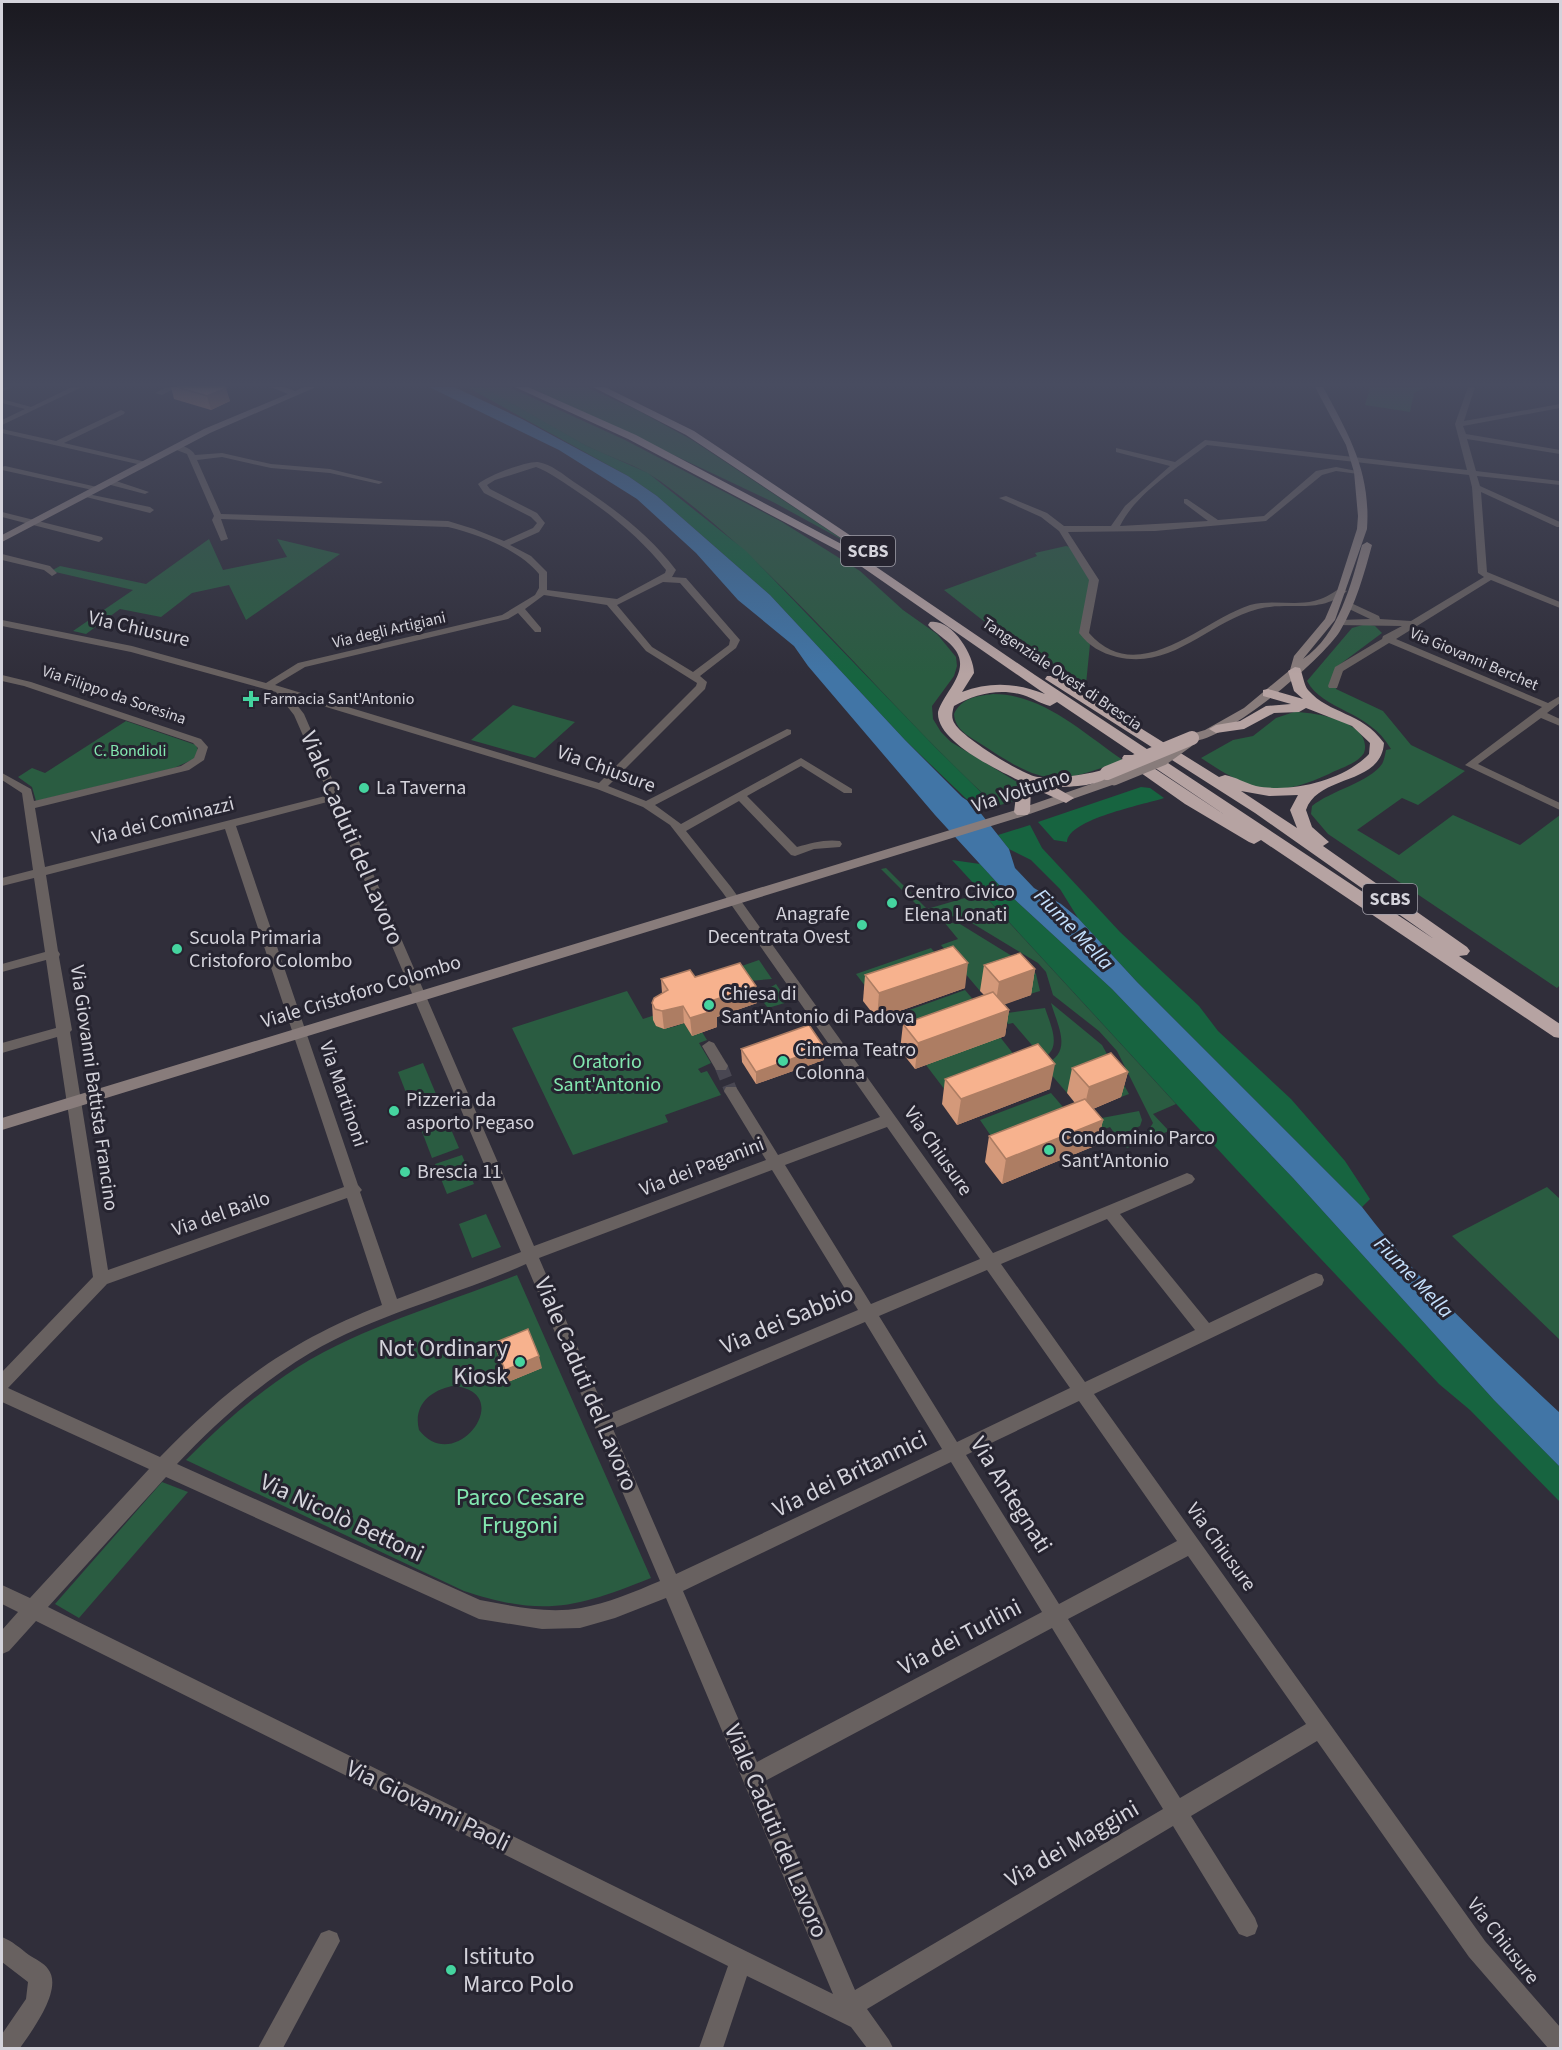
<svg xmlns="http://www.w3.org/2000/svg" width="1562" height="2050" font-family="'Source Sans 3',sans-serif">
	<style>
		.green { fill: #2a5c41; fill-rule: evenodd }
		.forest { fill: #176440 }
		.water { fill: #4175a6 }
		.lines { fill: none; stroke-linecap: round; stroke-linejoin: round }
		.street-tunnel { stroke: #494752; stroke-width: 13; stroke-dasharray: 13 7; stroke-linecap: butt }
		.street { fill: #686160; fill-rule: evenodd }
		.secondary { fill: #887c7b; fill-rule: evenodd }
		.highway { fill: #b6a3a2; fill-rule: evenodd }
		.secondary-bridge { stroke: #887c7b; stroke-width: 11 }
		.highway-bridge { stroke: #b6a3a2; stroke-width: 14 }
		.wall { fill: #d4997a }
		.shaded-wall { fill: #ad7d63 }
		.building { fill: #f7b28e; stroke: #ad7d63; stroke-width: 1.5 }
		.poi-dot { fill: #45d49f; stroke: #262430; stroke-width: 2 }
		.labels { text-anchor: middle; dominant-baseline: central; stroke-width: 6; stroke-linejoin: round; paint-order: stroke }
		.far-street-label { font-size: 16px; fill: #d4d3db; stroke: #262430 }
		.far-poi-label { font-size: 16px; fill: #d4d3db; stroke: #262430; text-anchor: start }
		.far-park-label { font-size: 16px; fill: #83e8b0; stroke: #262430 }
		.shield { fill: #262430; stroke: #a09ea8; stroke-width: 1.5 }
		.shield-label { font-size: 18px; font-weight: bold; fill: #d4d3db }
		.street-label { font-size: 20px; fill: #d4d3db; stroke: #262430 }
		.poi-label { font-size: 20px; fill: #d4d3db; stroke: #262430; text-anchor: start }
		.park-label { font-size: 20px; fill: #83e8b0; stroke: #262430 }
		.water-label { font-size: 21px; font-style: italic; fill: #c5e1fe; stroke: #262430 }
		.near-street-label { font-size: 24px; fill: #d4d3db; stroke: #262430 }
		.near-poi-label { font-size: 24px; fill: #d4d3db; stroke: #262430; text-anchor: end }
		.near-park-label { font-size: 24px; fill: #83e8b0; stroke: #262430 }
	</style>
	<rect width="100%" height="100%" fill="#302e3a"/>
	<!-- green -->
	<g class="green">
		<path d="M483 387H509L625 440 782 522 860 571 903 610 937 634 956 657 957 666 954 676 932 706 933 719 941 732 951 742 1017 782 1020 799 991 808 990 800C877 697 784 571 660 481 638 465 611 458 587 446 552 427 517 407 483 387Z"/>
		<path d="M530 387H586L637 410 692 440 848 543 775 503Z"/>
		<path d="M1370 387H1424V388L1414 393 1410 412 1365 405Z"/>
		<path d="M209 539 223 570 287 557 277 539 340 554 246 620 229 585 192 593 161 617 120 609 86 634 73 631 133 590 51 571 60 566 146 584Z"/>
		<path d="M1066 546 1070 547 1090 581 1081 633 1090 644 1086 684 1013 644 944 590 1037 556 1035 553Z"/>
		<path d="M1366 624 1375 626 1382 633 1335 668 1336 689 1383 711 1411 745 1465 771 1418 805 1402 798 1357 830 1399 855 1453 815 1520 845 1560 815V985L1557 988 1328 834 1311 814 1312 806C1330 791 1370 782 1382 764 1384 761 1385 755 1386 750L1391 749C1369 710 1323 711 1307 681L1352 628Z"/>
		<path d="M993 694C1043 694 1083 733 1123 760 1053 787 1042 784 981 744 969 736 955 730 954 714 961 698 977 696 993 694Z"/>
		<path d="M513 705 575 722 535 758 471 740Z"/>
		<path d="M1294 712C1315 712 1374 722 1364 753 1357 764 1340 768 1329 774 1272 800 1251 791 1201 758L1233 740 1253 736 1276 718Z"/>
		<path d="M126 721 196 745 198 750 194 759 174 768 36 801 32 787 18 777 32 768 45 773Z"/>
		<path d="M886 868 927 909 982 893 1176 1104 1153 1114 1169 1131 1127 1148 1122 1142 1148 1131 1153 1123 1117 1051 1099 1031 1053 995 1046 972 1038 963 962 917 947 916 932 920 881 869Z"/>
		<path d="M944 922 960 924 1030 967 1036 974 1040 991 1030 994 980 991 941 945 958 939Z"/>
		<path d="M931 948 948 968 872 995 856 974Z"/>
		<path d="M759 960 772 979 749 981 736 968Z"/>
		<path d="M776 984 788 1002 768 1008 758 995Z"/>
		<path d="M965 990 987 1016 918 1040 898 1014Z"/>
		<path d="M627 991 643 1019 655 1015 654 1023C664 1032 673 1027 684 1023L692 1035 702 1032 707 1040 699 1043 711 1063 698 1069 701 1073 707 1071 721 1095 665 1115 668 1122 573 1155 512 1028Z"/>
		<path d="M1051 1003 1102 1045 1129 1094 1121 1097 1067 1093 1043 1065C1074 1053 1058 1027 1051 1003Z"/>
		<path d="M1045 1008C1050 1024 1063 1048 1043 1058L1013 1023 1008 1024 1000 1014Z"/>
		<path d="M1000 1037 1023 1066 948 1094 926 1065Z"/>
		<path d="M423 1063 436 1094 410 1103 398 1072Z"/>
		<path d="M1051 1093 1063 1107 991 1136 980 1120Z"/>
		<path d="M1139 1111 1142 1120 1140 1126 1117 1137 1110 1127 1100 1131 1091 1120Z"/>
		<path d="M447 1120 459 1148 432 1158 421 1129Z"/>
		<path d="M462 1155 474 1184 447 1194 435 1164Z"/>
		<path d="M1547 1187 1560 1199V1340L1452 1236Z"/>
		<path d="M486 1214 501 1247 472 1258 459 1224Z"/>
		<path d="M517 1275 651 1578C576 1608 543 1617 464 1591L186 1460C221 1425 257 1393 298 1367 366 1325 444 1304 517 1275ZM452 1386C519 1390 456 1478 419 1430 413 1406 429 1391 452 1386Z"/>
		<path d="M162 1482 188 1492 79 1618 55 1604Z"/>
	</g>
	<!-- forest -->
	<g class="forest">
		<path d="M467 387H483L587 446 648 473 746 551 936 748 990 801 991 808 979 811 905 740 770 595 657 496 628 476Z"/>
		<path d="M1141 787 1150 788 1164 798C1143 805 1068 819 1067 842L1054 840 1038 822Z"/>
		<path d="M1030 825 1042 848 1120 932 1199 1006 1218 1031 1291 1099 1345 1161 1370 1199 1362 1207 1137 982 1078 918 1060 889 1031 860 1009 849 998 835Z"/>
		<path d="M952 860 980 864 1001 887 1112 989 1293 1178 1494 1400 1560 1467V1502L1470 1410 1439 1384 1236 1169Z"/>
	</g>
	<!-- water -->
	<path class="water" d="M429 387H454L522 419 628 476 657 496 770 595 905 740 962 797 975 806 1009 849 1015 868 1034 888 1061 904 1078 918 1137 982 1362 1207C1420 1284 1490 1347 1560 1413V1467L1494 1400 1293 1178 1112 989 1001 887 935 815 808 666 794 646 738 600 696 553 637 499 559 450Z"/>
	<g class="lines">
		<!-- street-tunnel -->
		<path class="street-tunnel" d="M721 1066 731 1091"/>
		<!-- street -->
		<g class="street">
			<path d="M2 387H11L2 392Z"/>
			<path d="M72 387H82L2 425V420L25 409 2 403V399L31 407Z"/>
			<path d="M167 387H177L162 395 155 393Z"/>
			<path d="M1468 387H1475L1464 421 1560 404V408L1463 426 1466 434 1560 450V454L1467 439 1476 471 1560 481V485L1477 476 1480 486 1560 522V527H1557L1481 492 1487 572 1560 602V608L1491 580 1396 639 1548 703 1560 696V703L1547 713 1560 719V726L1541 718 1478 764 1560 803V810L1465 765 1542 707 1389 643 1343 671 1337 688H1329L1328 686 1335 667 1382 639 1383 636 1402 626 1336 625V621L1339 620 1370 619 1345 607V603H1351L1379 616 1380 619 1411 621 1484 577 1478 573 1472 487 1469 475 1207 445C1180 466 1135 494 1120 526L1208 521 1184 503V499H1187L1218 520 1264 516 1316 471 1336 467 1362 472 1358 474 1336 471 1322 475 1266 521 1155 531 1068 532 1099 580 1089 633C1138 689 1201 621 1250 605 1272 599 1293 606 1314 601 1323 599 1331 594 1339 589L1347 591C1321 615 1289 601 1258 609 1208 622 1173 670 1117 657 1101 653 1089 646 1079 633L1089 580 1059 531 1041 517 999 498 1006 496 1047 513 1064 526H1111L1125 506 1170 466 1116 452V448L1175 462 1205 440 1467 470 1455 424Z"/>
			<path d="M121 410 125 412 124 414 64 443 146 462V466L2 433V429L56 441Z"/>
			<path d="M174 445C181 444 192 449 195 455L222 453 271 464 330 469 383 482 379 484 330 473 271 468 222 457 197 460 221 514 448 521 474 529 504 541 533 528 537 523 531 517 484 493 478 484C487 476 526 461 538 462 551 464 564 475 574 482 612 507 648 533 676 570L672 577 686 578 740 640 736 648 700 676 707 682 705 689 608 786 646 801 787 729 791 730V734L655 805 681 824 801 758 852 789V793H844L801 766 747 796 797 847C811 843 826 839 840 841L842 844 840 847 814 849 795 856 791 855 739 801 686 831 731 887 993 1253 1187 1173 1192 1175 1195 1179 1192 1183 1120 1214 1209 1323 1310 1275 1316 1273 1322 1275 1324 1280 1322 1285 1094 1394 1485 1941 1560 2027V2048H1548L1469 1957 1317 1741 1191 1816 1255 1918 1258 1926 1255 1934 1247 1937 1239 1934 1173 1826 867 2009 889 2040 893 2048H867L851 2027 747 1976 723 2048H699L728 1966 36 1621 9 1651 2 1654V1630L18 1612 2 1604V1585L30 1598 149 1469 2 1402V1372L93 1277 57 1037 2 1053V1043L56 1028 46 960 2 972V964L45 952 34 878 2 886V878L33 870 22 793 2 780V773L31 789 34 801 181 766 194 758 198 748 193 743 24 686 2 681V675L31 682 201 739 208 747 204 760 189 770 35 808 45 867 329 795 294 715 276 692 131 652 2 626V620L132 646 266 683 298 663 502 615 535 595 539 588V574C520 550 478 534 448 527L221 519 228 539 221 541 212 520 214 516 187 454 174 449ZM536 467C549 472 560 480 572 488 607 511 640 537 666 570L665 573 617 599 547 590V572L531 556 510 545 539 532 545 523 537 513 490 489 487 485 495 480ZM663 582 680 583 730 640 729 645 693 672 652 647 617 605ZM544 595 607 605 646 651 697 683 696 686 599 783 275 685 305 667 508 619 518 613 535 632H541V628L525 609ZM290 696 597 789 643 807 670 825 723 893 880 1117 778 1155 736 1087H726L724 1091 766 1160 534 1246 304 714ZM331 801 521 1252 397 1299 360 1192 362 1190 358 1185 236 826ZM225 829 344 1187 108 1270 70 1032 72 1030 59 957 60 954 58 951 46 875ZM887 1127 980 1259 871 1304 785 1165ZM772 1170 858 1310 607 1415 539 1258ZM347 1198 382 1305C288 1342 231 1384 160 1457L8 1388 107 1284ZM1107 1219 1195 1330 1085 1382 1001 1264ZM526 1264 660 1581C634 1592 608 1603 581 1608 547 1614 513 1606 480 1600L177 1464C217 1422 260 1383 310 1353 378 1313 455 1296 526 1264ZM987 1270 1070 1388 957 1442 879 1316ZM865 1322 942 1449 676 1574 613 1429ZM1079 1401 1177 1541 1059 1604 966 1455ZM951 1462 1042 1612 757 1762 683 1591ZM166 1477 479 1619 542 1629 580 1628 615 1618 666 1598 833 1994 48 1607ZM1188 1556 1306 1724 1180 1798 1068 1619ZM1052 1628 1163 1809 855 1990 765 1781Z"/>
			<path d="M5 466 97 487 101 489 97 491 2 470V467Z"/>
			<path d="M107 480H113L149 492 145 494 107 484Z"/>
			<path d="M83 493 150 507 154 510 150 513 86 497 82 495Z"/>
			<path d="M2 512 102 537 103 539 99 542 2 517Z"/>
			<path d="M2 554 50 566 57 573 52 576 44 570 2 560Z"/>
			<path d="M709 1041 714 1043 728 1066 726 1070H716L702 1046Z"/>
			<path d="M329 1930 337 1933 340 1941 283 2048H258L321 1933Z"/>
			<path d="M2 1937C12 1941 20 1948 29 1955 35 1959 44 1963 48 1969 64 1989 31 2032 20 2048H2V2034L26 1999 28 1982 2 1962Z"/>
		</g>
		<!-- secondary -->
		<g class="secondary">
			<path d="M271 387H284L295 391 304 387H316L210 433 2 542V535L204 429 288 394Z"/>
			<path d="M1315 387H1323C1349 435 1371 472 1367 529L1335 620 1303 659C1339 635 1351 584 1362 545L1367 542 1372 545C1364 574 1356 604 1340 631 1324 658 1220 747 1188 741V735L1205 730 1244 708 1290 670 1294 656 1325 619 1337 591 1357 529 1358 516 1354 472 1346 445Z"/>
			<path d="M1114 776 1120 780 1118 783 1024 816 2 1130V1118L1016 810Z"/>
		</g>
		<!-- highway -->
		<g class="highway">
			<path d="M515 387H528L636 435 847 547 1035 675 1434 939 1255 813 1045 679 1047 676H1057L1219 777 1225 775C1236 777 1245 783 1256 786 1291 793 1343 781 1369 754L1370 743 1352 726 1306 708 1299 712 1274 713 1244 729 1216 733 1209 729 1216 725 1240 721 1266 706 1291 704 1263 696V690L1268 689 1303 699 1294 691 1288 671 1295 667 1300 668C1303 675 1304 685 1308 690 1330 715 1361 711 1384 743 1381 786 1318 774 1306 810L1312 827 1329 842 1323 846 1467 947 1470 951 1467 955 1459 956 1560 1024V1038L1554 1037 1261 840 1254 844 1249 842 1185 804 1124 761 1122 758 1124 755H1134L1225 815 1057 702 1050 706C1041 704 1033 698 1023 695 999 688 975 694 954 706 952 713 951 718 955 724 962 737 1024 776 1038 777 1062 779 1083 775 1107 769L1114 773C1102 786 1072 787 1055 787L1074 798 1066 803 1031 787 1030 812 1027 815H1017L1014 812 1018 780C996 769 936 741 938 712 945 690 973 670 953 647 946 639 935 633 928 625L930 622C951 618 974 654 974 673L962 692C990 681 1018 683 1045 694L839 551 628 439ZM1241 791 1269 796 1298 795 1290 810 1297 828Z"/>
			<path d="M593 387H605L694 431 875 552 865 554 686 435Z"/>
		</g>
		<!-- secondary-bridge -->
		<path class="secondary-bridge" d="M1114 780 1163 760 1188 742"/>
		<!-- highway-bridge -->
		<path class="highway-bridge" d="M1107 773 1192 738"/>
	</g>
	<!-- wall -->
	<g class="wall">
		<path d="M171 387H224L230 401 211 410 174 399Z"/>
		<path d="M984 965 1035 969 1031 995 1004 1004 1009 1010 1005 1036 915 1069 900 1050 903 1024 984 995 980 991Z"/>
		<path d="M865 975 965 988 877 1019 863 1001Z"/>
		<path d="M695 977 757 1003 717 1017V1027L692 1036 684 1023 664 1029 656 1026 653 1020 652 1003 662 993 661 979Z"/>
		<path d="M824 1047V1060L756 1084 742 1062 741 1049Z"/>
		<path d="M1072 1068 1128 1072 1121 1097 1093 1109 1103 1120 1097 1145 1002 1184 985 1162 989 1136 1075 1103 1067 1093Z"/>
		<path d="M945 1079 1050 1089 957 1125 942 1104Z"/>
		<path d="M494 1343 542 1368 508 1382 498 1355Z"/>
	</g>
	<!-- shaded-wall -->
	<g class="shaded-wall">
		<path d="M226 388 230 401 211 410 207 396Z"/>
		<path d="M968 963 965 988 877 1019 879 993Z"/>
		<path d="M1035 969 1031 995 995 1008 999 982Z"/>
		<path d="M756 986 757 1003 717 1017V1027L692 1036 690 1018 711 1001Z"/>
		<path d="M683 1006 684 1023 664 1029 662 1011Z"/>
		<path d="M1009 1010 1005 1036 915 1069 918 1043Z"/>
		<path d="M824 1047V1060L756 1084V1072Z"/>
		<path d="M1055 1064 1050 1089 957 1125 961 1099Z"/>
		<path d="M1128 1072 1121 1097 1083 1113 1089 1087Z"/>
		<path d="M1103 1120 1097 1145 1002 1184 1006 1159Z"/>
		<path d="M539 1356 542 1368 508 1382 505 1370Z"/>
	</g>
	<!-- building -->
	<g class="building">
		<path d="M177 387H224L226 388 207 396Z"/>
		<path d="M953 946 968 963 879 993 865 975Z"/>
		<path d="M1020 953 1035 969 999 982 984 965Z"/>
		<path d="M740 963 756 986 711 1001 716 1010 690 1018 683 1006 662 1011 655 1009 652 1003 654 998 668 990 661 979 690 970 695 977Z"/>
		<path d="M993 992 1009 1010 918 1043 903 1024Z"/>
		<path d="M809 1025 824 1047 756 1072 741 1049Z"/>
		<path d="M1038 1044 1055 1064 961 1099 945 1079Z"/>
		<path d="M1111 1053 1128 1072 1089 1087 1072 1068Z"/>
		<path d="M1085 1099 1103 1120 1006 1159 989 1136Z"/>
		<path d="M528 1329 539 1356 505 1370 494 1343Z"/>
	</g>
	<!-- sky -->
	<linearGradient id="sky" x2="0" y2="1"><stop stop-color="#1a1920"/><stop offset="0.57" stop-color="#484c60"/><stop offset="1" stop-color="#484c60" stop-opacity="0"/></linearGradient>
	<rect width="1562" height="674" fill="url(#sky)"/>
	<!-- markers -->
	<g class="poi-dot">
		<path d="M248 690h6v6h6v6h-6v6h-6v-6h-6v-6h6z"/>
		<circle cx="364" cy="788" r="6"/>
		<circle cx="892" cy="903" r="6"/>
		<circle cx="862" cy="925" r="6"/>
		<circle cx="177" cy="949" r="6"/>
		<circle cx="709" cy="1005" r="6"/>
		<circle cx="783" cy="1061" r="6"/>
		<circle cx="394" cy="1111" r="6"/>
		<circle cx="1049" cy="1150" r="6"/>
		<circle cx="405" cy="1172" r="6"/>
		<circle cx="520" cy="1362" r="6"/>
		<circle cx="451" cy="1970" r="6"/>
	</g>
	<g class="labels">
		<!-- far-street labels -->
		<g class="far-street-label">
			<text transform="translate(389 630) rotate(-13)">Via degli Artigiani</text>
			<text transform="translate(1474 659) rotate(23)">Via Giovanni Berchet</text>
			<text transform="translate(1062 674) rotate(34)">Tangenziale Ovest di Brescia</text>
			<text transform="translate(114 695) rotate(19)">Via Filippo da Soresina</text>
		</g>
		<!-- far-poi labels -->
		<g class="far-poi-label">
			<text x="263" y="699">Farmacia Sant'Antonio</text>
		</g>
		<!-- far-park labels -->
		<g class="far-park-label">
			<text x="130" y="751">C. Bondioli</text>
		</g>
		<!-- shield labels -->
		<g class="shield">
			<rect x="841" y="536" width="54" height="30" rx="4.5"/>
			<rect x="1363" y="884" width="54" height="30" rx="4.5"/>
		</g>
		<g class="shield-label">
			<text x="868" y="551">SCBS</text>
			<text x="1390" y="899">SCBS</text>
		</g>
		<!-- street labels -->
		<g class="street-label">
			<text transform="translate(139 629) rotate(13)">Via Chiusure</text>
			<text transform="translate(606 769) rotate(20)">Via Chiusure</text>
			<text transform="translate(1021 791) rotate(-18)">Via Volturno</text>
			<text transform="translate(163 821) rotate(-14)">Via dei Cominazzi</text>
			<text transform="translate(361 992) rotate(-17)">Viale Cristoforo Colombo</text>
			<text transform="translate(94 1088) rotate(82)">Via Giovanni Battista Francino</text>
			<text transform="translate(343 1094) rotate(71)">Via Martinoni</text>
			<text transform="translate(938 1151) rotate(55)">Via Chiusure</text>
			<text transform="translate(702 1167) rotate(-21)">Via dei Paganini</text>
			<text transform="translate(221 1214) rotate(-19)">Via del Bailo</text>
			<text transform="translate(1221 1547) rotate(54)">Via Chiusure</text>
			<text transform="translate(1503 1941) rotate(52)">Via Chiusure</text>
		</g>
		<!-- poi labels -->
		<g class="poi-label">
			<text x="376" y="788">La Taverna</text>
			<text x="904" y="892">Centro Civico<tspan x="904" dy="23">Elena Lonati</tspan></text>
			<text x="850" y="914" text-anchor="end">Anagrafe<tspan x="850" dy="23">Decentrata Ovest</tspan></text>
			<text x="189" y="938">Scuola Primaria<tspan x="189" dy="23">Cristoforo Colombo</tspan></text>
			<text x="721" y="994">Chiesa di<tspan x="721" dy="23">Sant'Antonio di Padova</tspan></text>
			<text x="795" y="1050">Cinema Teatro<tspan x="795" dy="23">Colonna</tspan></text>
			<text x="406" y="1100">Pizzeria da<tspan x="406" dy="23">asporto Pegaso</tspan></text>
			<text x="1061" y="1138">Condominio Parco<tspan x="1061" dy="23">Sant'Antonio</tspan></text>
			<text x="417" y="1172">Brescia 11</text>
		</g>
		<!-- park labels -->
		<g class="park-label">
			<text x="607" y="1062">Oratorio<tspan x="607" dy="23">Sant'Antonio</tspan></text>
		</g>
		<!-- water labels -->
		<g class="water-label">
			<text transform="translate(1074 929) rotate(46)">Fiume Mella</text>
			<text transform="translate(1414 1277) rotate(46)">Fiume Mella</text>
		</g>
		<!-- near-street labels -->
		<g class="near-street-label">
			<text transform="translate(352 838) rotate(67)">Viale Caduti del Lavoro</text>
			<text transform="translate(787 1320) rotate(-23)">Via dei Sabbio</text>
			<text transform="translate(586 1384) rotate(67)">Viale Caduti del Lavoro</text>
			<text transform="translate(850 1474) rotate(-26)">Via dei Britannici</text>
			<text transform="translate(1011 1495) rotate(58)">Via Antegnati</text>
			<text transform="translate(342 1518) rotate(25)">Via Nicolò Bettoni</text>
			<text transform="translate(960 1637) rotate(-28)">Via dei Turlini</text>
			<text transform="translate(428 1806) rotate(26)">Via Giovanni Paoli</text>
			<text transform="translate(776 1831) rotate(67)">Viale Caduti del Lavoro</text>
			<text transform="translate(1072 1844) rotate(-30)">Via dei Maggini</text>
		</g>
		<!-- near-poi labels -->
		<g class="near-poi-label">
			<text x="508" y="1348">Not Ordinary<tspan x="508" dy="28">Kiosk</tspan></text>
			<text x="463" y="1956" text-anchor="start">Istituto<tspan x="463" dy="28">Marco Polo</tspan></text>
		</g>
		<!-- near-park labels -->
		<g class="near-park-label">
			<text x="520" y="1497">Parco Cesare<tspan x="520" dy="28">Frugoni</tspan></text>
		</g>
	</g>
	<!-- border -->
	<rect width="1562" height="2050" fill="none" stroke="#d4d3db" stroke-width="6"/>
</svg>
